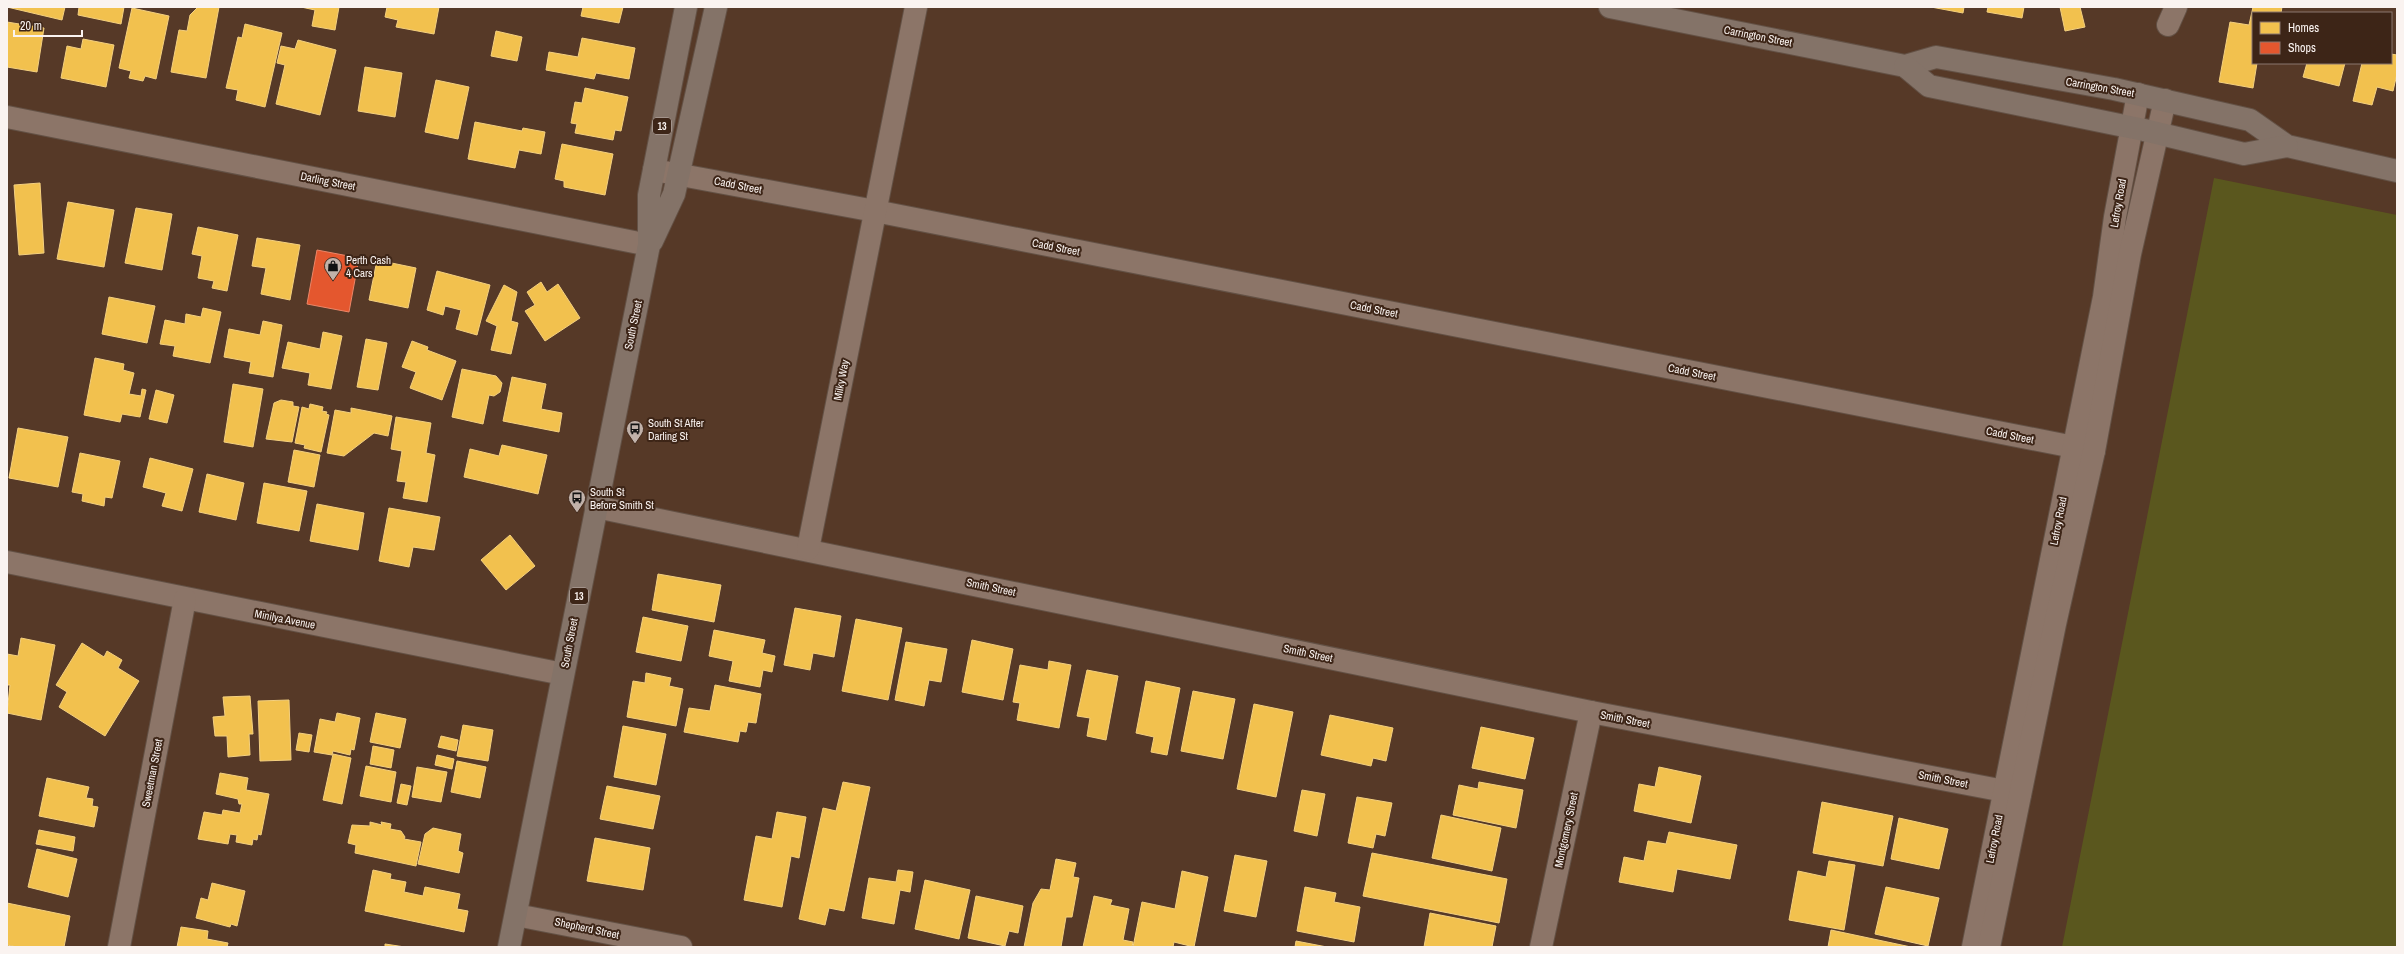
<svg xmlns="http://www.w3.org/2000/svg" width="2404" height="954" font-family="'Archivo Narrow',sans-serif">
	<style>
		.green { fill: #5a571e }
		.homes { fill: #f2c14e; stroke: #f4d07f }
		.shops { fill: #e4572e; stroke: #eb8668 }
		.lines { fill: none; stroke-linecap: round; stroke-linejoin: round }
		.minor-casing { stroke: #635145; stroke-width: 24 }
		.major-casing { stroke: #635145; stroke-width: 24 }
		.minor { stroke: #8c7568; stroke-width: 22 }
		.major { stroke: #847368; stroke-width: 22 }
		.labels { text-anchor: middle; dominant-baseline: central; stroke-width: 4; stroke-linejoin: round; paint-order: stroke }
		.shield { fill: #3d2517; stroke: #c1b5af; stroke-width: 1 }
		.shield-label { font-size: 10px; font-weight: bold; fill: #faf3f0 }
		.street-label { font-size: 11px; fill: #faf3f0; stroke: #3d2517 }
		.poi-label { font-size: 11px; fill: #faf3f0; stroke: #3d2517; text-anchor: start }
	</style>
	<rect width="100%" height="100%" fill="#563927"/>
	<!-- green -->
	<path class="green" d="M2214 178 2397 215V947H2062Z"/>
	<!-- homes -->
	<g class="homes">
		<path d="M7 7H65L62 20Z"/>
		<path d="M79 7H124L121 24 78 15Z"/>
		<path d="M198 7H219L206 78 171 72 179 30 187 31 190 15Z"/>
		<path d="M301 7H339L335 30 312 26 315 10Z"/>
		<path d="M387 7H439L434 34 396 27 398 20 385 17Z"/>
		<path d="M583 7H623L619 23 581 16Z"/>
		<path d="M1931 7H1964L1963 13Z"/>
		<path d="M1988 7H2024L2022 18 1987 12Z"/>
		<path d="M2060 7H2080L2085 27 2065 31Z"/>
		<path d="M2253 7H2282L2281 13H2253V63H2257L2253 88 2219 82 2230 22 2249 25Z"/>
		<path d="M132 8 169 16 156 79 145 76 143 81 129 78 131 71 119 68Z"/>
		<path d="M7 22 44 28 37 72 7 67Z"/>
		<path d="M245 24 282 33 265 107 236 100 238 90 226 88 238 37 242 38Z"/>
		<path d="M496 31 522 37 517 61 491 56Z"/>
		<path d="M582 38 635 48 629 79 596 73 594 79 546 70 549 52 578 57Z"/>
		<path d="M83 39 114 45 106 87 61 78 67 46 81 49Z"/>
		<path d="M298 40 336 50 320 115 276 104 285 65 277 63 281 46 295 49Z"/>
		<path d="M2391 54 2397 55V74L2393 91 2377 87 2372 105 2353 101 2362 63H2391Z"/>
		<path d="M2307 63H2345L2339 86 2303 77Z"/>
		<path d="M365 67 402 73 395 117 358 111Z"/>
		<path d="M436 80 469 87 458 139 425 132Z"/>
		<path d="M585 88 628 97 621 131 615 130 613 140 575 133 577 124 571 123 575 102 582 103Z"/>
		<path d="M475 122 522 131 523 128 545 132 541 154 519 150 515 168 468 159Z"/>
		<path d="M562 144 613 154 605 195 564 187V181L555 179Z"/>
		<path d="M40 183 44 253 19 255 14 185Z"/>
		<path d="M68 202 114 210 104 267 57 259Z"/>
		<path d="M136 208 172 214 162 270 125 263Z"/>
		<path d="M198 227 238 235 227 291 212 288 214 281 198 278 202 256 192 254Z"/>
		<path d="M257 238 300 245 290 300 261 294 266 268 252 266Z"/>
		<path d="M377 260 416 268 408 308 369 300Z"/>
		<path d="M437 271 490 285 477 335 456 329 461 310 445 306 443 315 427 310Z"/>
		<path d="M541 282 547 292 558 284 580 318 545 341 525 311 535 305 527 292Z"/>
		<path d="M504 285 517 292 511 321 518 323 511 354 491 350 497 326 486 321Z"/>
		<path d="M109 297 155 306 147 343 102 334Z"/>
		<path d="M203 308 221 312 210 363 173 356 175 346 160 344 165 320 185 324 186 314 201 317Z"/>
		<path d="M263 321 282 325 273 377 249 373 251 362 224 357 229 329 260 335Z"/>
		<path d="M323 332 342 336 331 389 308 385 310 373 282 368 288 342 320 349Z"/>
		<path d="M366 339 387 343 378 390 357 387Z"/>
		<path d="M412 341 428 347 427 350 456 361 442 400 410 388 416 372 402 367Z"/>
		<path d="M95 358 124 364 123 370 134 373 129 394 141 396 142 389 146 390 140 417 122 414 120 422 84 415Z"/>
		<path d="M462 369 496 376 502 383 500 392 494 396 489 395 483 424 452 417Z"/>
		<path d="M512 377 546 384 541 409 562 413 559 432 503 421Z"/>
		<path d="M233 384 263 389 253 447 224 442Z"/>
		<path d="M156 390 174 395 167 423 149 419Z"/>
		<path d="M281 400 293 402V406L299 407 292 442 266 439 274 403Z"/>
		<path d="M310 404 323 407 322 411 327 412 326 414 329 415 321 452 304 448 305 445 295 443 302 407 309 409Z"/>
		<path d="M351 408 392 416 388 436 374 433 344 456 327 453 335 410 351 413Z"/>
		<path d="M396 417 431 423 426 453 435 455 427 502 403 498 406 482 397 481 402 451 391 449Z"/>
		<path d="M18 428 68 437 58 487 9 478Z"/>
		<path d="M502 445 547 455 538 494 464 477 470 449 499 456Z"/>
		<path d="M294 450 320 455 314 487 288 482Z"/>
		<path d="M80 453 120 461 112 498 105 497 104 506 82 501 83 494 72 492Z"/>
		<path d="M150 458 193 469 182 511 162 506 166 493 143 487Z"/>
		<path d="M207 474 244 483 236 520 199 512Z"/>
		<path d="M264 483 307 491 299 531 257 523Z"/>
		<path d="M317 504 364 513 358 550 310 541Z"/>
		<path d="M389 508 440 517 434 550 413 547 409 567 379 561Z"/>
		<path d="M510 535 535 566 506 590 481 560Z"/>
		<path d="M658 574 721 585 714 622 652 610Z"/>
		<path d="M795 608 841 616 834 657 813 653 810 670 784 665Z"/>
		<path d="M643 617 688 626 681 661 636 652Z"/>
		<path d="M856 619 902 628 888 700 842 691Z"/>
		<path d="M714 630 765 640 762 653 775 656 772 672 763 670 760 687 729 681 733 661 709 656Z"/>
		<path d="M21 638 55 645 41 720 7 713 10 685H7V654L18 656Z"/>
		<path d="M972 640 1013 649 1003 700 962 692Z"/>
		<path d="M906 642 947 649 941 682 929 680 924 706 895 700Z"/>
		<path d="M82 643 104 657 107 651 122 660 118 668 139 681 105 736 59 707 67 692 56 685Z"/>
		<path d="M1049 661 1071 665 1059 728 1017 720 1020 703 1013 702 1020 665 1048 670Z"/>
		<path d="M1087 670 1118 676 1106 740 1087 736 1090 718 1077 716Z"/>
		<path d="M646 673 671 678 669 686 683 689 676 726 627 717 633 681 645 683Z"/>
		<path d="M1146 681 1180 688 1167 755 1151 752 1154 737 1136 733Z"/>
		<path d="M715 685 761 694 756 723 748 722 746 732 740 731 738 742 684 732 689 708 710 711Z"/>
		<path d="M1193 691 1235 699 1223 759 1181 751Z"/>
		<path d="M250 696 253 734H249L250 755 228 757 227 736H215L213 717 225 716 223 697Z"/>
		<path d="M289 700 291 760 260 761 258 701Z"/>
		<path d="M1254 704 1293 712 1276 797 1237 789Z"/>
		<path d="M337 713 360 718 354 750 351 749 350 755 333 751 332 755 314 752 320 719 335 722Z"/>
		<path d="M376 713 406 719 400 748 370 742Z"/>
		<path d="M1330 715 1393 728 1386 761 1373 758 1371 766 1321 755Z"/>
		<path d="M463 725 493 730 488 761 457 756Z"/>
		<path d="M623 726 666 734 656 785 614 777Z"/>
		<path d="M1481 727 1534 738 1525 779 1472 768Z"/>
		<path d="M299 733 312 735 309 752 296 750Z"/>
		<path d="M441 736 458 740 456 751 438 747Z"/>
		<path d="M373 746 394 750 391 768 370 764Z"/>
		<path d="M333 754 351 758 342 804 323 800Z"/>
		<path d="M437 755 454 759 452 769 435 765Z"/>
		<path d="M457 761 486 767 480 798 451 792Z"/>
		<path d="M366 766 396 772 391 802 360 796Z"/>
		<path d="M417 767 447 772 441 802 412 797Z"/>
		<path d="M1659 767 1701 776 1691 823 1634 811 1639 784 1655 787Z"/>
		<path d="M220 773 248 778 246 790 269 794 261 835 258 834 257 840 253 839 252 845 236 842 237 835 230 834 228 844 198 839 204 812 222 815 223 810 240 813 242 804H239L238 799 216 794Z"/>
		<path d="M47 778 89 787 86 798 93 799 92 806 98 807 94 827 39 816Z"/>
		<path d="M843 782 870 787 844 911 829 908 825 925 799 919 823 808 836 811Z"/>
		<path d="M1479 782 1523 790 1516 828 1453 815 1459 785 1478 789Z"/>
		<path d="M401 784 411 786 407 805 397 803Z"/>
		<path d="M607 786 660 796 653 829 600 819Z"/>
		<path d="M1302 790 1325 794 1317 836 1294 831Z"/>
		<path d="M1357 797 1392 803 1385 836 1376 834 1373 848 1348 843Z"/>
		<path d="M1822 802 1893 816 1883 866 1813 853Z"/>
		<path d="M777 812 806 817 799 858 791 856 782 907 744 900 756 836 772 839Z"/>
		<path d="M1441 815 1501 828 1492 871 1432 858Z"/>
		<path d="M1899 818 1948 829 1939 869 1891 859Z"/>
		<path d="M370 822 382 825 381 822 391 824 390 829 401 831 405 837 404 839 421 842 416 866 355 853 356 845 348 843 352 825 370 826Z"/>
		<path d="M433 828 461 834 458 851 463 853 459 873 418 864 425 834Z"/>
		<path d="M39 830 75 837 73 851 36 844Z"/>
		<path d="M1669 832 1737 845 1730 879 1677 869 1673 892 1619 882 1624 857 1644 861 1648 841 1666 844Z"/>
		<path d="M595 838 650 848 643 890 587 881Z"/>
		<path d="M37 849 77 859 68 897 28 887Z"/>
		<path d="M1372 853 1507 879 1499 923 1363 896Z"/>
		<path d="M1235 855 1267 861 1256 917 1224 911Z"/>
		<path d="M1056 859 1076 863 1073 877 1079 878 1072 917H1066L1061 947H1024L1033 903 1041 889 1050 890Z"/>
		<path d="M1829 861 1855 865 1844 930 1789 920 1798 871 1826 877Z"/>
		<path d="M373 870 391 874 390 879 406 882 404 892 423 896 425 887 460 894 457 909 468 911 464 932 365 911Z"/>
		<path d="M898 870 913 872 910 892 900 890 894 924 862 918 869 878 896 882Z"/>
		<path d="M1182 871 1208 877 1194 947 1174 942 1173 947H1133L1142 902 1175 909Z"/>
		<path d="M925 880 970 890 959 939 915 929Z"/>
		<path d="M212 883 245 891 237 926 231 924 230 927 196 918 201 898 208 900Z"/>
		<path d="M1305 887 1336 893 1334 902 1360 907 1354 942 1297 931Z"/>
		<path d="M1886 887 1939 898 1928 946 1875 934Z"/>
		<path d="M976 896 1023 906 1018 933 1009 931 1005 946 968 938Z"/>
		<path d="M1094 896 1112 900 1110 905 1129 909 1123 940 1133 942 1132 947H1083Z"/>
		<path d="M7 903 70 916 64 947H17L7 945Z"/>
		<path d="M1430 913 1496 926 1492 947H1424Z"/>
		<path d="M181 927 208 931 207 939 228 943 227 947H177Z"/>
		<path d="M1831 930 1911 947H1828Z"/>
		<path d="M1296 941 1327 947H1295Z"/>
		<path d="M385 944 405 947H385Z"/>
	</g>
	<!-- shops -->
	<path class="shops" d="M317 250 359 258 349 312 307 304Z"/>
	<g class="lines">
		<defs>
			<g id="minor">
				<path d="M2168 25 2176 7"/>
				<path d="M7 117 649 245"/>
				<path d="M654 170 875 211 2094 451"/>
				<path d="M596 507 1591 712 2020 794"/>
				<path d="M808 549 916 7"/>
				<path d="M7 562 563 674"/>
				<path d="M516 915 681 947"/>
				<path d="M119 947 185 599"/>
				<path d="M1541 947 1591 712"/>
				<path d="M1973 947 2104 297 2115 217 2138 94"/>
				<path d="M1989 947 2055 624 2094 451 2130 254 2165 100"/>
			</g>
			<g id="major">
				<path d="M1610 7 1905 66 1936 57 2114 89 2250 120 2287 146 2397 171"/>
				<path d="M1905 66 1929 86 2144 130 2244 154 2287 146"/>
				<path d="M652 241 674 194 716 7"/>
				<path d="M509 947 649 245V195L686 7"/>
			</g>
		</defs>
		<!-- minor casing -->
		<use href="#minor" class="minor-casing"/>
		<!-- major casing -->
		<use href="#major" class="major-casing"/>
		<!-- minor -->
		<use href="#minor" class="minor"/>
		<!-- major -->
		<use href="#major" class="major"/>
	</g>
	<!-- icons -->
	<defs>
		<symbol id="shop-pin" viewBox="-11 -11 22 30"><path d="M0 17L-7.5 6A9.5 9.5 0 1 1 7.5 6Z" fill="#c1b2aa" stroke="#3d2517"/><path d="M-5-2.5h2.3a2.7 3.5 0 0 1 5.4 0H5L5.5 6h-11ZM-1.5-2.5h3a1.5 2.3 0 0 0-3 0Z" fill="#111"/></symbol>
		<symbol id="bus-pin" viewBox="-11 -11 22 30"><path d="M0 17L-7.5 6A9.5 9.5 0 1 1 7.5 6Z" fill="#c1b2aa" stroke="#3d2517"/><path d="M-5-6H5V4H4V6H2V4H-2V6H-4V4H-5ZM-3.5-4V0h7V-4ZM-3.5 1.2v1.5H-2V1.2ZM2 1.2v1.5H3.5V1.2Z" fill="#111"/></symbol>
	</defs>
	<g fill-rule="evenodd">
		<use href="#shop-pin" x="323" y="256" width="20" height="27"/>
		<use href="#bus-pin" x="625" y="419" width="20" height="27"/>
		<use href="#bus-pin" x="567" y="488" width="20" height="27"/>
	</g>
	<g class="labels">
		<!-- shield labels -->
		<g class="shield">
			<rect x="653" y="118" width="18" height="16" rx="3"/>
			<rect x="570" y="588" width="18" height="16" rx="3"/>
		</g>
		<g class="shield-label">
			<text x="662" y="126">13</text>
			<text x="579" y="596">13</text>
		</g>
		<!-- street labels -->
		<g class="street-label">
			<text transform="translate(1758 36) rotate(11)">Carrington Street</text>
			<text transform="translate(2100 87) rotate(10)">Carrington Street</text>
			<text transform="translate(328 181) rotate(11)">Darling Street</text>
			<text transform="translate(738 185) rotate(11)">Cadd Street</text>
			<text transform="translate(2118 203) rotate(-80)">Lefroy Road</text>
			<text transform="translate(1056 247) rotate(11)">Cadd Street</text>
			<text transform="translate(1374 309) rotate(11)">Cadd Street</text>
			<text transform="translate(633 325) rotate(-78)">South Street</text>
			<text transform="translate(1692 372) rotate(11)">Cadd Street</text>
			<text transform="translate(841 380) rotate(-79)">Milky Way</text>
			<text transform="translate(2010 435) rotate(11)">Cadd Street</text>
			<text transform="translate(2058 521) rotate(-79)">Lefroy Road</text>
			<text transform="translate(991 587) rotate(12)">Smith Street</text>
			<text transform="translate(285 619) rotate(11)">Minilya Avenue</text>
			<text transform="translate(569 643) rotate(-79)">South Street</text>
			<text transform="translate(1308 653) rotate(12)">Smith Street</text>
			<text transform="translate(1625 719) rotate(11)">Smith Street</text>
			<text transform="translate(152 773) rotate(-79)">Sweetman Street</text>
			<text transform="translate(1943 779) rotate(11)">Smith Street</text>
			<text transform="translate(1566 830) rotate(-78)">Montgomery Street</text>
			<text transform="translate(1994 839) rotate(-79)">Lefroy Road</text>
			<text transform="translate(587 928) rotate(12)">Shepherd Street</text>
		</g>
		<!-- poi labels -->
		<g class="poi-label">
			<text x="346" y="260">Perth Cash<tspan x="346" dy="13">4 Cars</tspan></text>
			<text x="648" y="423">South St After<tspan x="648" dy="13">Darling St</tspan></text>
			<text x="590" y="492">South St<tspan x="590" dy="13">Before Smith St</tspan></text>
		</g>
	</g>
	<!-- border -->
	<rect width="2404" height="954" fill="none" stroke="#faf3f0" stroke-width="16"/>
	<!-- legend -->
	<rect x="2252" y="12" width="140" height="52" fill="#3d2517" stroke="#89776e"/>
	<rect x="2260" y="22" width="20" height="12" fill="#f2c14e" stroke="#89776e"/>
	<text x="2288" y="32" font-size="12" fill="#faf3f0">Homes</text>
	<rect x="2260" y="42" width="20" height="12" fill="#e4572e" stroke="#89776e"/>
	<text x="2288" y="52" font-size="12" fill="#faf3f0">Shops</text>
	<!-- scale -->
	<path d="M14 30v6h68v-6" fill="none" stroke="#faf3f0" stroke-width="2"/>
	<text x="20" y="30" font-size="12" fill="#faf3f0" stroke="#3d2517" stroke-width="3" paint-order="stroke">20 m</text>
</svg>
